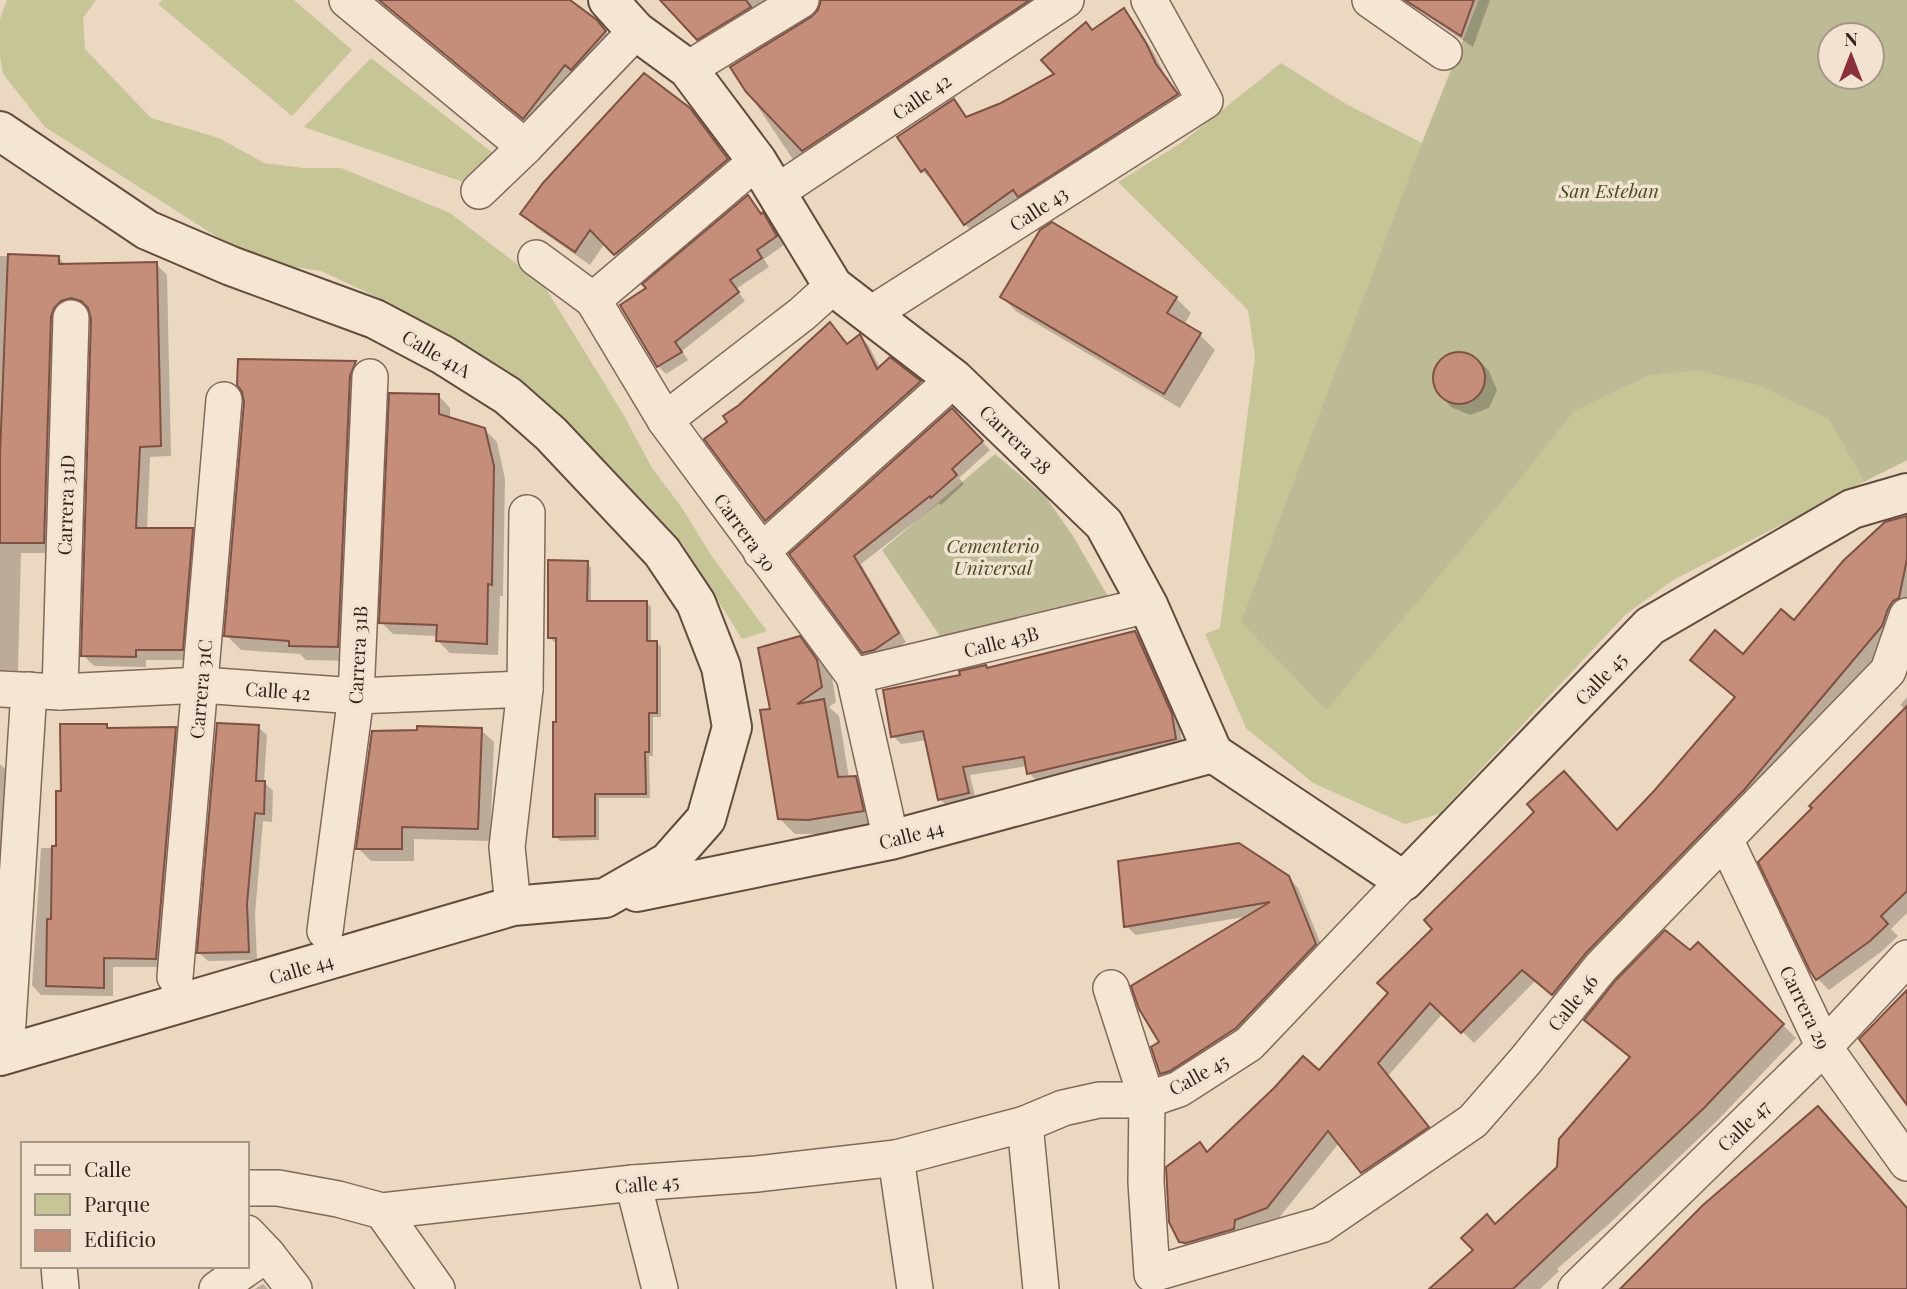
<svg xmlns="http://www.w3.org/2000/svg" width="1907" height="1289" font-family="'Playfair Display',serif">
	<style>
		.green { fill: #c6c596 }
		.cemetery { fill: #bcbb95; fill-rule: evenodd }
		.shadow { fill: #0003 }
		.building { fill: #c58e7a; stroke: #7f5142; stroke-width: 2 }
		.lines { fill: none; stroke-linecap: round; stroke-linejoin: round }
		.street-casing { stroke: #81695a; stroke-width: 38 }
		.secondary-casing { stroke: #634b3d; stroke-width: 42 }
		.street { stroke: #f5e6d3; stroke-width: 35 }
		.secondary { stroke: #f5e6d3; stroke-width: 38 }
		.labels { text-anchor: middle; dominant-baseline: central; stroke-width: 7; stroke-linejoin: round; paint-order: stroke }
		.street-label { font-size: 19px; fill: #32241d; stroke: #f2e3d0 }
		.park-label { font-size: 19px; font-style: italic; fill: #494d25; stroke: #f2e3d0 }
	</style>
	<rect width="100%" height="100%" fill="#ead8c1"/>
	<!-- green -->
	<g class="green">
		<path d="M7 0H96L83 18 85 49 151 118 219 138 264 163 304 168H341L450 213 543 284 622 412 652 468 680 505 713 558 767 631 742 639 683 544 580 437 388 302 321 271 255 261 45 127 3 74 0 56V19Z"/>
		<path d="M162 0H294L352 50 292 116 158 4Z"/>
		<path d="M1479 0H1488L1907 460 1673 580 1625 615 1439 814 1405 824 1313 783 1246 728 1205 634 1220 628 1255 357 1248 310 1118 182 1181 143 1281 63 1346 104 1422 143Z"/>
		<path d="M371 58 498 157 463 182 304 127Z"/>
	</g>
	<!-- cemetery -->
	<g class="cemetery">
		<path d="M1479 0H1907V460L1864 481 1829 419 1758 385 1698 370 1649 375 1574 411 1509 493 1326 710 1241 622 1422 143ZM1830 35H1872V77H1830Z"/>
		<path d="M995 454 1045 496 1073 536 1110 600 948 648 882 550Z"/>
	</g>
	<!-- shadow -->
	<g class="shadow">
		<path d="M378 0H567L596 22 611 37 538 132Z"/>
		<path d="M663 0H788L705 50Z"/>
		<path d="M823 0H1056L802 167 792 158 732 68 813 18 820 11Z"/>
		<path d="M1403 0H1490L1473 47Z"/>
		<path d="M1124 11 1133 20 1155 55 1165 75 1186 104 974 234 965 224 933 179 932 180 922 171 953 101 968 118 1002 104 1057 74 1093 31Z"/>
		<path d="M689 109 704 125 742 175 630 269 605 243 590 265 537 228 523 214Z"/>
		<path d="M748 198 771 223 784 245 764 259 769 267 736 289 745 301 682 351 688 360 666 374 658 366 648 288Z"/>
		<path d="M0 256 59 258 66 265 156 264 167 275 171 456 150 457 147 530H192L203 540 193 660H146V667L94 666 83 655 93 318 91 310 83 308 54 553H21L18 671 0 670Z"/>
		<path d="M1002 297 1176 298 1191 313 1184 325 1200 335 1215 350 1180 408 1017 312Z"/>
		<path d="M830 324 848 345 860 336 869 346 880 368 890 360 930 392 776 530 766 520 706 439 730 423 741 407Z"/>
		<path d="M1460 352 1479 360 1489 371 1497 390 1489 408 1470 415 1451 407 1441 396 1433 378 1441 360Z"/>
		<path d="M355 363 370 377 352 661 306 660 300 654 241 650 226 635 246 402 244 391Z"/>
		<path d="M438 395 450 408V419L485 430 497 442 505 479 503 596H500L498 655 450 653 438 641V636L393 634 381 622Z"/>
		<path d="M952 410 990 450 959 478 964 484 941 505 939 503 861 564 906 642 883 658 872 661 791 554Z"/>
		<path d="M1907 527V611L1894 637 1755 802 1565 1005 1535 981 1474 1043 1443 1013 1388 1076 1439 1139 1374 1184 1339 1143 1278 1219 1192 1253 1180 1241 1200 1145 1208 1153 1319 1073 1617 832 1656 792 1736 698 1692 660 1743 657 1795 623Z"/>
		<path d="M587 563 591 568V603H647L651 607V642H656L661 647V717H653V756H649L650 798H599V840L560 841 555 836 558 642H554L550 638Z"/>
		<path d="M1135 633 1143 641 1179 724 1183 747 1037 781 1029 773 1027 766 970 775 976 801 948 807 940 799 927 740 901 744 893 736 988 669Z"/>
		<path d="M799 638 814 653 832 677 836 702 829 707 839 716 849 778H855L871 793 878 826 824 834H795L779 818 772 710Z"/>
		<path d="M1907 697V913L1891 929 1898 936 1881 952 1829 990 1818 979 1906 710 1900 705Z"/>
		<path d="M106 725 111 730 175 729 184 738 165 967H113V996L41 995 32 985 41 848H58L63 793Z"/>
		<path d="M258 727 267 735 264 782 273 791 272 822 263 821 255 914 257 960 208 961 199 953Z"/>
		<path d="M481 730 494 742 490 841 414 839V861H371L358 848Z"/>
		<path d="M0 764 7 771 0 965Z"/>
		<path d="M1288 877 1298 888 1325 954 1246 1038 1171 1083 1161 1073 1162 1042 1250 916 1136 935 1126 926Z"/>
		<path d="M1783 1025 1796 1038 1717 1121 1610 1223 1557 1269 1559 1271 1540 1289H1432L1476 1250 1496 1226 1558 1168 1632 1059 1600 1033Z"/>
		<path d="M263 1284 268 1289H255Z"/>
	</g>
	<!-- building -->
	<g class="building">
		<path d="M379 0H570L597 20 606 31 571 70 565 65 523 119Z"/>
		<path d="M660 0H746L751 7 697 40Z"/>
		<path d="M821 0H1030L802 151 746 92 730 67 811 17 818 10Z"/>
		<path d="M1405 0H1474L1461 36Z"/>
		<path d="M1124 8 1146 43 1156 64 1178 94 1018 197 1013 190 964 225 925 169 921 172 897 137 954 99 966 117 1001 103 1054 74 1041 60 1086 22 1092 30Z"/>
		<path d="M644 73 690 108 728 159 614 255 590 230 575 252 520 214 543 183Z"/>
		<path d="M748 195 761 214 763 212 777 236 757 250 762 258 730 280 739 292 675 342 682 352 657 367 620 305 646 288 642 284Z"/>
		<path d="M1052 222 1177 297 1167 313 1201 333 1164 394 1000 297 1040 230Z"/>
		<path d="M8 254 59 256V264L157 262 161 446 140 447 136 528H193L183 650H136V657L81 656 91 319 88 308 81 301 71 298 61 301 54 308 51 317 44 543H0V454Z"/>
		<path d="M830 322 847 344 860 334 877 369 890 357 921 381 765 521 704 439 727 422 723 416 739 405Z"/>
		<circle cx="1459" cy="378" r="26"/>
		<path d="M238 359 356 361 350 376 338 647 289 646V641L224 636 244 402 242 392 237 385Z"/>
		<path d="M389 393 439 394V414L485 428 494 466 492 585 488 584 487 644 436 641 437 625 379 623Z"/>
		<path d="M952 408 983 441 952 469 957 475 931 498 930 496 854 556 899 633 874 650 862 653 789 554Z"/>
		<path d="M1907 516V559L1899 598 1893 601 1888 609 1882 626 1744 790 1586 953 1552 995 1522 970 1461 1033 1430 1003 1378 1063 1429 1127 1361 1173 1328 1131 1267 1208 1235 1220 1234 1229 1186 1243 1179 1242 1169 1222 1166 1167 1200 1142 1207 1152 1274 1088 1303 1056 1319 1070 1388 993 1377 983 1432 929 1424 920 1534 812 1527 804 1564 771 1617 830 1654 791 1735 697 1690 660 1715 630 1743 654 1781 609 1794 620 1843 561 1885 522Z"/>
		<path d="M548 560 588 561 587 601H647V641H657V713H649V752H645L646 794H595V836L553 837V722H556V638H548Z"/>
		<path d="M1135 631 1172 714 1176 739 1027 774 1024 757 963 767 969 793 938 800 923 731 891 737 883 690 960 675 959 671 986 665 987 668Z"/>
		<path d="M800 636 817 660 822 687 797 704 824 699 838 777 856 776 864 811 808 820 778 819 760 710 770 709 758 648Z"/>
		<path d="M1907 706V891L1881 916 1888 924 1870 941 1816 980 1810 971 1758 862 1812 808 1809 806Z"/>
		<path d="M217 723 259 725 256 781H265L264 814 255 813 247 904 249 952 197 953Z"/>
		<path d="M60 724H107V728L176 727 156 959 104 958V988L46 986 47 919H51L52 846H56V791H61Z"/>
		<path d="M417 726 482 728 478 829 402 827V849H356L372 731 417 730Z"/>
		<path d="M1239 843 1289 876 1316 944 1236 1028 1170 1071 1160 1074 1151 1047 1159 1042 1139 1009 1131 986 1270 902 1124 927 1118 861Z"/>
		<path d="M1665 930 1690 950 1698 942 1784 1024 1704 1108 1513 1289H1429L1473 1250 1461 1238 1487 1214 1495 1224 1557 1167 1559 1139 1630 1057 1584 1020 1616 980Z"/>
		<path d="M1907 990V1105L1859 1039Z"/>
		<path d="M1818 1106 1907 1208V1289H1620L1703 1205Z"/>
	</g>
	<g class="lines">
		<defs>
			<g id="street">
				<path d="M347 0 525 147"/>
				<path d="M1370 0 1444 52"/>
				<path d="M688 69 801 0"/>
				<path d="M479 191 525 147 636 31"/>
				<path d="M777 192 1066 0"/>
				<path d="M536 258 593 300 665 420 854 676 891 840"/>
				<path d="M593 300 757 161"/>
				<path d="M871 314 1205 101 1149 0"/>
				<path d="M665 420 802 314 833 286"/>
				<path d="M761 552 954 379"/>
				<path d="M854 676 1148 605"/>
				<path d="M0 689 60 692 201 685 356 696 525 689 507 847 513 906"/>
				<path d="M525 689 527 513"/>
				<path d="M60 692 71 318"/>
				<path d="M1725 839 1824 1047 1907 1163"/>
				<path d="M325 931 356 696 370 377"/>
				<path d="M175 977 224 400"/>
				<path d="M1111 988 1147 1100 1146 1182 1152 1274 1321 1225 1473 1121 1526 1060 1601 967 1888 671 1907 616"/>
				<path d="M6 1054 29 690"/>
				<path d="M1025 1124 1041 1289"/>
				<path d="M896 1158 915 1289"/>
				<path d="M633 1183 660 1289"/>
				<path d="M247 1188H278L338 1199 382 1211 633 1183 757 1174 896 1158 1025 1124 1063 1108 1099 1100H1147L1179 1089 1249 1044 1404 881"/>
				<path d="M382 1211 437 1289"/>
				<path d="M247 1233 267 1254 294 1289"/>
				<path d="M59 1266 61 1289"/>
				<path d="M217 1289 267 1254"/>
				<path d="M1576 1289 1824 1047 1907 958"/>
			</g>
			<g id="secondary">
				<path d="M608 0 636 31 688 69 757 161 833 286 954 379 1104 524 1148 605 1213 753 1404 881 1650 626 1852 509 1907 493"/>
				<path d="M0 131 147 230 231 266 375 319 443 355 508 396 551 434 662 552 696 603 721 667 732 727 706 819 668 862 605 898 513 906 0 1056"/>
				<path d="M637 892 891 840 1213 753"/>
			</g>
		</defs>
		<!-- street casing -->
		<use href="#street" class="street-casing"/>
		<!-- secondary casing -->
		<use href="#secondary" class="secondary-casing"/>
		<!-- street -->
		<use href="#street" class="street"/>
		<!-- secondary -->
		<use href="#secondary" class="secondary"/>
	</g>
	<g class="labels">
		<!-- street labels -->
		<g class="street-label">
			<text transform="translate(921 96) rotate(-34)">Calle 42</text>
			<text transform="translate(1038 208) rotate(-33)">Calle 43</text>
			<text transform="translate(437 353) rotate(30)">Calle 41A</text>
			<text transform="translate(1016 439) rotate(44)">Carrera 28</text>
			<text transform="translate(65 505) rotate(-88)">Carrera 31D</text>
			<text transform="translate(746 532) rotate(54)">Carrera 30</text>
			<text transform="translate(1001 641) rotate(-14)">Calle 43B</text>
			<text transform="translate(357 655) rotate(-87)">Carrera 31B</text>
			<text transform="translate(1600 678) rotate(-46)">Calle 45</text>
			<text transform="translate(200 689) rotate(-85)">Carrera 31C</text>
			<text transform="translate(278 690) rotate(4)">Calle 42</text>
			<text transform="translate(911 834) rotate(-14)">Calle 44</text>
			<text transform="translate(301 968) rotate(-16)">Calle 44</text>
			<text transform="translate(1572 1002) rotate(-51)">Calle 46</text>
			<text transform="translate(1806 1007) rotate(64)">Carrera 29</text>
			<text transform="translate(1198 1074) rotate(-29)">Calle 45</text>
			<text transform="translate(1743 1125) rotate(-44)">Calle 47</text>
			<text transform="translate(647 1183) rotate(-5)">Calle 45</text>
		</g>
		<!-- park labels -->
		<g class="park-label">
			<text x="1609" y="190">San Esteban</text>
			<text x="993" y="545">Cementerio<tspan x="993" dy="22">Universal</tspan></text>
		</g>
	</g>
	<!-- legend -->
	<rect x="21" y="1142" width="228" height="126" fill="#f2e3d0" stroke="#a59788" stroke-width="2"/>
	<rect x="35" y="1165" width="35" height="10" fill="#f5e6d3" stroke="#a59788" stroke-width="2"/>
	<text x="84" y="1177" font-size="21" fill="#32241d">Calle</text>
	<rect x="35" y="1194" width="35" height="21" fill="#c6c596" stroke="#a59788" stroke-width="2"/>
	<text x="84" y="1212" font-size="21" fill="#32241d">Parque</text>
	<rect x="35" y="1230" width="35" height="21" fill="#c58e7a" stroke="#a59788" stroke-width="2"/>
	<text x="84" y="1247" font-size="21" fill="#32241d">Edificio</text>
	<!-- north arrow -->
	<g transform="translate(1851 56)"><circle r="33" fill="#f2e3d0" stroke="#a59788" stroke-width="2"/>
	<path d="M0-5L12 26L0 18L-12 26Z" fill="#8b2f3d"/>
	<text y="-10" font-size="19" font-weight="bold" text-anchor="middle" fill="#32241d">N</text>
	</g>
</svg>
